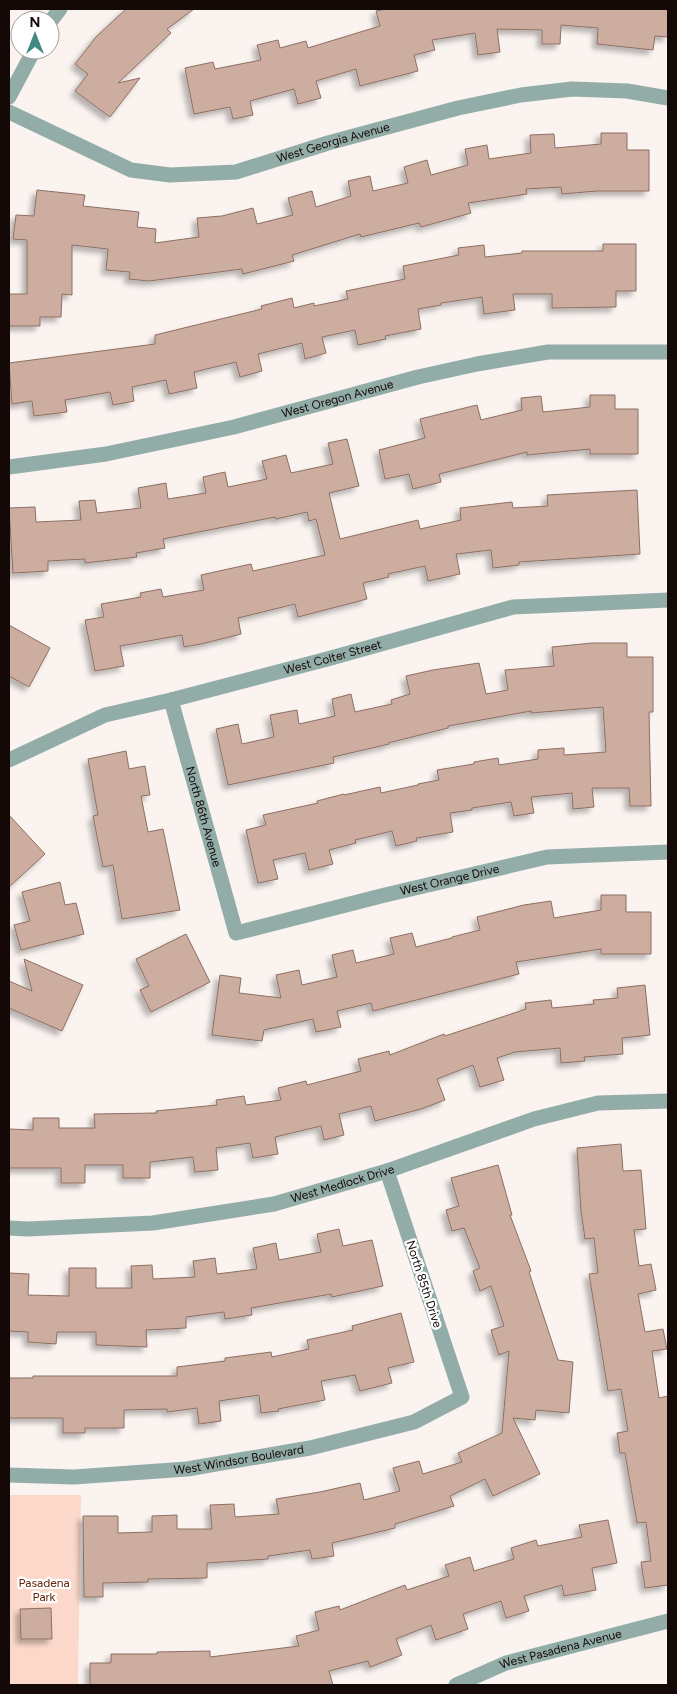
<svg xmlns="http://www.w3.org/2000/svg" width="677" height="1694" font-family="Figtree,sans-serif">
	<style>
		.green { fill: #fbd8c9 }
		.building { fill: #cdad9f; stroke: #8d6f62; filter: url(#shadow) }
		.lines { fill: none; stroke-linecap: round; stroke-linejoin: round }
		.minor { stroke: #92aca8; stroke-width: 15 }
		.labels { text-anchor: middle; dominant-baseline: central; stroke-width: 4.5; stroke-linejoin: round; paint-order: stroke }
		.street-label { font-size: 12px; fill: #140906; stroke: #fff }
		.park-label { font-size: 12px; fill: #612608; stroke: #fff }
	</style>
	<defs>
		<filter id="shadow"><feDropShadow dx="-4.5" dy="4.5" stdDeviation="2.5" flood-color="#0004"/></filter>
	</defs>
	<rect width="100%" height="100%" fill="#faf3f0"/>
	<!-- green -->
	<path class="green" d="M9 1495H81L78 1685H9Z"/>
	<!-- building -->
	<g class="building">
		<path d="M126 9H194L167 29 171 33 118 83 140 78 110 117 75 91 88 74 75 64 96 37Z"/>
		<path d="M386 9H668V37L655 36 653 50 597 44 598 28 561 25 560 44H542V30L497 29 500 52 478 55 475 33 432 40 435 50 414 55 418 71 360 86 356 69 316 81 321 98 298 104 294 89 250 101 253 115 233 119 230 107 194 114 185 68 213 62 215 69 261 60 257 45 278 40 280 48 306 41 308 48 380 26 376 11Z"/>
		<path d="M601 133H627V150H649V191H597L562 194 561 187 526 189 527 194 468 203 471 213 421 227 419 223 361 237 360 234 292 255 294 261 243 274 242 269 149 281 129 279 130 272 106 270 108 249 72 245V295L62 294 61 317H40V326H9V294H27V240L13 239 16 215 34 216 37 190 85 195 83 206 139 212 137 227 156 229 155 243 199 237 197 218 222 216 253 208 257 224 293 215 288 198 312 191 316 207 351 196 348 181 370 176 373 191 408 183 404 167 427 160 431 175 468 165 465 149 487 145 489 159 531 153 530 135 554 134 555 148 601 144Z"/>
		<path d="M603 244H636V291H616V307L552 308V294H513L515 310 484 314 482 297 441 303V305L418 309 421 329 385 336 386 339 358 345 355 330 322 337 326 353 305 359 302 343 258 354 262 371 240 377 236 362 194 372 197 388 169 394 166 380 132 387 134 401 113 405 110 392 65 400 67 412 34 416 32 401 12 404 9 363 155 344V335L262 309 261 306 292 298 294 308 314 303V306L348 299 346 291 405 279 403 266 459 255 458 248 484 245 485 257 522 253V251H603Z"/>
		<path d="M590 395H615V409H638V454H590V449L527 455V452L439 474 441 482 413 489 409 474 385 479 379 450 425 438 420 419 477 405 481 420 522 410 521 398 541 396 543 412 590 407Z"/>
		<path d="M347 439 359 486 329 493 340 539 418 520 420 529 461 520 460 508 512 502 513 508 548 506 547 495 637 490 640 554 519 562V565L493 568 491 550 456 554 460 574 428 581 425 566 388 574 389 577 363 583 367 599 298 617 295 604 238 618 241 634 201 644 184 647 182 635 120 646 124 666 95 671 85 620 104 617 101 604 141 597 140 593 161 589 163 597 204 590 201 575 251 564 253 571 325 555 316 519 309 521 307 512 276 519 275 517 163 539 165 548 136 553 137 557 85 563V559L48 561V571L13 573 9 508 35 507 36 522 81 520 79 501 95 500 97 513 141 508 138 488 166 483 168 499 206 493 203 477 225 472 228 487 267 479 262 461 286 455 291 473 333 464 328 443Z"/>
		<path d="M9 625 50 648 29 687 9 676Z"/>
		<path d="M592 643H627V657H653V712H649L651 806H630L629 788H592L594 807 573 809 572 793 531 797 534 813 514 816 511 802 472 808V810L450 813 453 832 416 838 417 841 396 846 392 831 355 840 356 843 329 850 333 864 309 870 305 853 273 860 278 879 258 883 246 830 266 825 263 815 318 803 317 801 344 794V795L380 787 381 793 418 785V784L439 780 437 770 474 764V762L498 758 499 765 538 759V750L564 748V755L606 752 603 707 531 713V711L448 726V728L388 743 389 744 333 757 334 763 228 785 216 729 238 724 242 744 274 737 270 715 297 710 299 724 335 716 332 699 351 694 355 712 392 704 391 700 410 694 406 676 433 670 479 663 486 694 508 690 505 670 554 666 552 647Z"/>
		<path d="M126 751 129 769 145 766 150 795 141 796 148 832 163 829 180 910 122 919 113 865 103 867 93 816 98 815 88 759Z"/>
		<path d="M9 815 45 854 9 887Z"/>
		<path d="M60 882 65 905 76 903 84 934 21 950 14 925 30 921 22 892Z"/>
		<path d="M601 895H626V912H651V954H601V949L516 962 519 974 373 1011 371 1003 337 1011 341 1027 316 1032 313 1019 264 1030 262 1041 212 1035 220 975 241 978 239 993 281 998 276 975 299 970 302 985 337 977 332 955 353 950 356 963 394 954 390 938 412 933 416 947 452 938V937L480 930 477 917 524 905 551 901 554 918 601 910Z"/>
		<path d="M186 934 210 982 151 1012 140 990 149 986 136 959Z"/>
		<path d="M24 959 83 985 62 1031 9 1008V981L32 991Z"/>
		<path d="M645 985 650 1035 622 1038 623 1054 584 1057 585 1061 561 1063 560 1048 515 1052 497 1058 504 1080 480 1087 473 1065 437 1079 445 1100 421 1109 375 1121 371 1106 339 1114 344 1135 324 1140 321 1126 275 1137 278 1154 253 1158 250 1143 216 1148 218 1170 195 1172 193 1157 150 1162V1178H123V1165H85V1183H61V1168H9V1129L33 1130V1118H59V1128H95L94 1114 157 1113 156 1111 217 1105 216 1100 244 1096 246 1105 281 1100 278 1088 306 1081 307 1085 361 1071 358 1059 389 1051 390 1055 444 1034 445 1036 526 1009 525 1003 551 1000 552 1008 594 1004 593 1000 618 998 617 988Z"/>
		<path d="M621 1144 623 1171 641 1170 646 1229 634 1230 639 1266 651 1264 656 1290 638 1294 645 1332 663 1329 667 1349 652 1351 659 1398 668 1396V1585L645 1588 641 1562 651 1561 646 1522 637 1523 625 1453H620L617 1433 628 1431 621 1389 608 1391 589 1274 598 1273 594 1238 585 1239 581 1211 577 1148Z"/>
		<path d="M498 1165 512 1215H510L531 1271 529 1272 558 1360 573 1362 569 1413 536 1410 535 1420 513 1418 540 1474 493 1496 485 1479 450 1496 454 1506 395 1524V1528L332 1543 334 1556 312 1559 310 1550 268 1556V1559L207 1563V1578L148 1579V1582L103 1583V1597H84L83 1516H118V1533L152 1532V1516L177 1515V1529H212L210 1505 234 1504 235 1517 279 1514 276 1499 320 1492 360 1483 364 1500 400 1491 393 1468 419 1461 423 1474 462 1462 458 1453 502 1433 509 1351 499 1355 491 1330 504 1326 491 1286 480 1291 473 1271 480 1268 464 1228 452 1231 446 1210 459 1206 451 1178Z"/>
		<path d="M339 1229 343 1246 372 1240 383 1286 332 1297 331 1294 251 1308 252 1315 225 1319 224 1312 186 1317V1328L146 1330 147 1347 96 1345V1332H57L56 1344 28 1342V1332L9 1331V1273L29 1274 28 1295 69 1296V1268H96V1288H132L131 1266 152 1265 153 1279 195 1277 193 1261 215 1258 217 1274 257 1269 253 1248 276 1243 279 1260 321 1252 317 1234Z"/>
		<path d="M401 1313 414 1362 388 1368 392 1383 360 1391 355 1375 321 1381 325 1400 278 1409 279 1411 261 1413 259 1395 219 1401 221 1421 199 1424 197 1408 167 1412V1409L124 1410V1428H85V1433H63V1418H9V1378H33V1376H177V1367L225 1361V1358L271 1352 272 1357 309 1349 307 1340 353 1330 352 1326Z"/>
		<path d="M608 1520 617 1563 592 1568 596 1590 564 1596 562 1585 524 1596 529 1611 506 1618 501 1601 463 1614 468 1629 436 1640 431 1625 396 1639 402 1655 370 1667 368 1661 329 1671 333 1685H90V1663H111V1654H157V1652L210 1651V1657L299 1646 296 1636 319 1630 315 1612 339 1606 340 1610 405 1585 407 1590 449 1576 445 1565 470 1557 474 1571 514 1559 511 1548 536 1540 538 1546 582 1537 579 1525Z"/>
		<path d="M51 1608 52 1639H21L20 1609Z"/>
	</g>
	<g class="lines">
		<!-- minor -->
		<g class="minor">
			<path d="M50 22 60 9"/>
			<path d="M9 97 34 50"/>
			<path id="s1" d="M9 112 131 170 170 175 236 172 328 143 458 108 521 95 572 89 627 91 668 98"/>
			<path id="s2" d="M9 467 106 454 234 427 418 377 477 364 548 352H668"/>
			<path id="s3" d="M171 700 236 933 385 895 547 857 668 852"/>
			<path id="s4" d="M9 760 105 715 171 700 331 658 513 607 668 600"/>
			<path id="s5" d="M9 1228 28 1229 153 1223 274 1204 387 1171 534 1119 598 1103 668 1101"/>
			<path id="s6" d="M9 1475 74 1477 187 1469 310 1448 414 1422 462 1397 387 1171"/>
			<path id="s7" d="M456 1685 506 1663 668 1621"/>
		</g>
	</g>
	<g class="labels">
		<!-- street labels -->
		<g class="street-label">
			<text stroke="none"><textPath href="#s1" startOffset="342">West Georgia Avenue</textPath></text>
			<text stroke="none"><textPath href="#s2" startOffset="336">West Oregon Avenue</textPath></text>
			<text stroke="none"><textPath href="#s4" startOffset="341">West Colter Street</textPath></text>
			<text stroke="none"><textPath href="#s3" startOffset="121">North 86th Avenue</textPath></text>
			<text stroke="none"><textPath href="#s3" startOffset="462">West Orange Drive</textPath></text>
			<text stroke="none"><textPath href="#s5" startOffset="338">West Medlock Drive</textPath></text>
			<text transform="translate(424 1284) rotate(72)">North 85th Drive</text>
			<text stroke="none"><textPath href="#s6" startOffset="231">West Windsor Boulevard</textPath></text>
			<text stroke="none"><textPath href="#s7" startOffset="111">West Pasadena Avenue</textPath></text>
		</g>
		<!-- park labels -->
		<g class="park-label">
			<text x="44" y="1583">Pasadena<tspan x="44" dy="14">Park</tspan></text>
		</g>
	</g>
	<!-- border -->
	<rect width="677" height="1694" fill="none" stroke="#140906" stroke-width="20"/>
	<!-- north arrow -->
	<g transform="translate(35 35)"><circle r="24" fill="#ffffff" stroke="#a19d9b"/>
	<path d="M0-4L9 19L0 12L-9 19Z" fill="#428982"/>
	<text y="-8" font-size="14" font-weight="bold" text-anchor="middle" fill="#140906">N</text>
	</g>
</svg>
